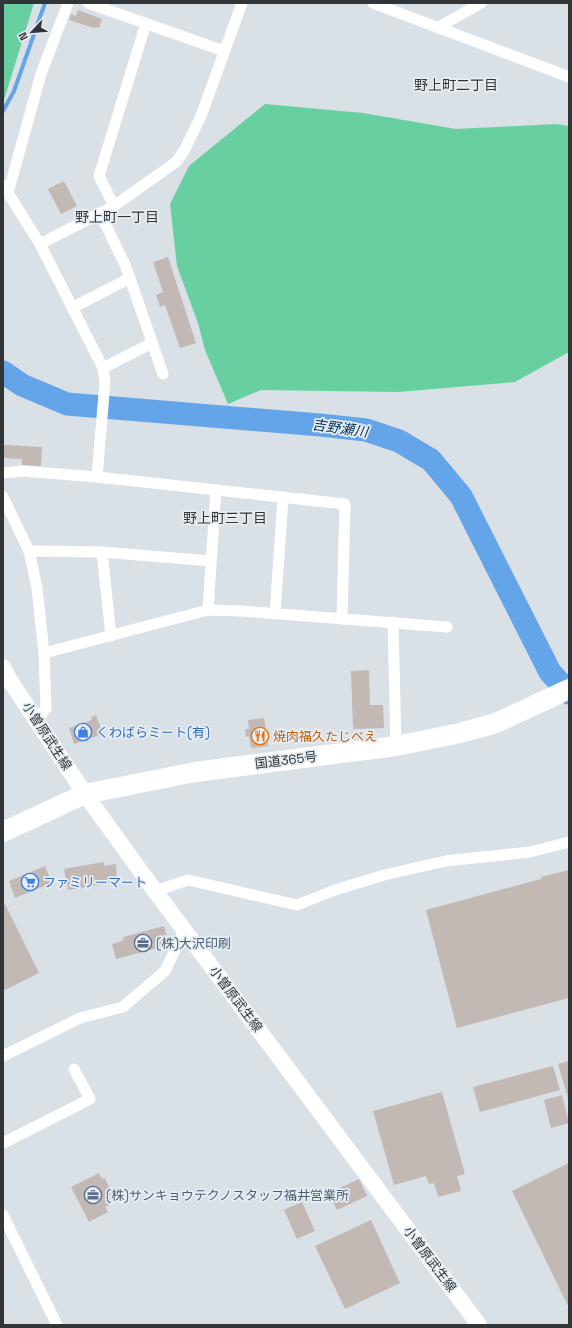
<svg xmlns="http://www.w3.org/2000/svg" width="572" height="1328" font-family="'Space Grotesk','Noto Sans JP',sans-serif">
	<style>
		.green { fill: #68cfa0 }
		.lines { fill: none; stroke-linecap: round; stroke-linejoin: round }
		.stream { stroke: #64a4e8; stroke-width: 4 }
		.river { stroke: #64a4e8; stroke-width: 23 }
		.building { fill: #c2b9b4 }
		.street { stroke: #fff; stroke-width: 11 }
		.secondary { stroke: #fff; stroke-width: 16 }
		.highway { stroke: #fff; stroke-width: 20 }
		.labels { text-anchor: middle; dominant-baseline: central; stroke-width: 3.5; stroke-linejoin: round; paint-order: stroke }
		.shop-label { font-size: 13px; fill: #366cbe; stroke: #e6eef4; text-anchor: start }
		.street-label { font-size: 13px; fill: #323538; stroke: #e6eef4 }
		.food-label { font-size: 13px; fill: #c56008; stroke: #e6eef4; text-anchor: start }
		.service-label { font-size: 13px; fill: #4e5e75; stroke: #e6eef4; text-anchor: start }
		.neighbourhood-label { font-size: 14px; fill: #323538; stroke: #e6eef4 }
		.water-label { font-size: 14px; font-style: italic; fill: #002e58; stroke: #e6eef4 }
	</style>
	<rect width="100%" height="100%" fill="#d9e1e7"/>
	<!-- green -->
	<g class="green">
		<path d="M3 3H34L3 103Z"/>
		<path d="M265 104 363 113 456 129 556 124 569 126V352L515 382 398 392 261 390 228 404 205 350 198 323 177 266 170 204 189 166Z"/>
	</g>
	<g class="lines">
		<!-- stream -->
		<path class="stream" d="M3 111 14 91 45 3"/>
		<!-- river -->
		<path class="river" d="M3 372 22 385 67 404 320 425 366 430 399 441 431 460 461 496 550 672 569 693"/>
	</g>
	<!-- building -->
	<g class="building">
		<path d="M78 10 102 19 99 28 96 27 94 28 69 20 71 14 76 16Z"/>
		<path d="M64 181 77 206 61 214 48 189Z"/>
		<path d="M168 257 196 343 180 348 165 305 160 307 156 295 163 292 153 262Z"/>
		<path d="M4 445 42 447 41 466 22 465V459L4 458Z"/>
		<path d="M369 670 370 705H383L384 728 353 729 351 671Z"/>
		<path d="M96 715 103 734 74 744 69 728 92 720 91 717Z"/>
		<path d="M264 718 268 746 251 748 249 736 246 737 245 729H249L248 720Z"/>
		<path d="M103 862 105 866 116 864 117 882 68 890 64 869Z"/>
		<path d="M45 866 52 883 15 898 9 881Z"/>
		<path d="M569 870V998L457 1028 426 910 541 879V877Z"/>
		<path d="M3 900 39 973 3 991Z"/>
		<path d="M164 926 169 945 116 959 112 944 124 940 123 937Z"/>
		<path d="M569 1061V1102L558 1064Z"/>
		<path d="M553 1066 560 1090 480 1112 473 1087Z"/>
		<path d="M442 1092 465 1174 457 1176 461 1191 438 1197 434 1183 429 1184 426 1176 394 1185 373 1111Z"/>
		<path d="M562 1095 569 1123 551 1128 544 1100Z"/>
		<path d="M569 1163V1308L512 1191Z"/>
		<path d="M99 1173 102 1179 104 1177 114 1196 110 1198 112 1203 105 1207 108 1212 89 1222 71 1187Z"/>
		<path d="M359 1179 367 1196 337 1210 329 1193Z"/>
		<path d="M302 1202 315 1231 297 1239 284 1210Z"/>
		<path d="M371 1220 400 1283 345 1309 315 1246Z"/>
	</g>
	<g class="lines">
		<!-- street -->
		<g class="street">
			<path d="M88 3 224 51"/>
			<path d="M373 3 569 77"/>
			<path d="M439 27 481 3"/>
			<path d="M3 185 40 244 103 368 105 382 97 477"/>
			<path d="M8 193 41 74 68 3"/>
			<path d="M114 206 99 176 146 23"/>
			<path d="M100 213 126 267 163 374"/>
			<path d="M40 244 114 206 176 162 184 151 201 116 242 3"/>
			<path d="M72 308 130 278"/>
			<path d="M103 368 152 343"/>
			<path d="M3 473 22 471 97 477 345 504 342 619"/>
			<path d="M3 497 29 551 37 588 44 653"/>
			<path d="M29 551 102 552 211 561"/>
			<path d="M102 552 111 636"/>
			<path d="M208 610 216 490"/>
			<path d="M275 614 283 498"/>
			<path d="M393 622 396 746"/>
			<path d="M37 721 46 708 44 653 208 610 242 611 447 627"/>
			<path d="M155 891 188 880 297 905 335 890 384 875 446 861 530 852 569 842"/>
			<path d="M3 1056 80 1018 123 1007 165 971 184 931"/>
			<path d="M3 1143 90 1099 74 1069"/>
			<path d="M3 1215 57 1325"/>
		</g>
		<!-- secondary -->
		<path class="secondary" d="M3 667 9 679 85 794 155 891 479 1325"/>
		<!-- highway -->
		<path class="highway" d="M3 832 85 794 195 772 396 746 460 733 496 723 569 689"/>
	</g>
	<!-- icons -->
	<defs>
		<symbol id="shop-ring" viewBox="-11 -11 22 22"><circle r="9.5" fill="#e6eef4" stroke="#3f7fe0" stroke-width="1.5"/><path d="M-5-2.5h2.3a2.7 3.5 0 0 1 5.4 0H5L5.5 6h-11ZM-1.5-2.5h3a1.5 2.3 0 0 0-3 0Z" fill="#3f7fe0"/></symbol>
		<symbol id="restaurant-ring" viewBox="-11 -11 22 22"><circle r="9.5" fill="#e6eef4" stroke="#e8710a" stroke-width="1.5"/><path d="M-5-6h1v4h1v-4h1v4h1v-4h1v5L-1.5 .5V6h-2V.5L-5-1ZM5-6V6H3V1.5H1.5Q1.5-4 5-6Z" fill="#e8710a"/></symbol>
		<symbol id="supermarket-ring" viewBox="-11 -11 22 22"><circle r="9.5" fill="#e6eef4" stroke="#3f7fe0" stroke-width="1.5"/><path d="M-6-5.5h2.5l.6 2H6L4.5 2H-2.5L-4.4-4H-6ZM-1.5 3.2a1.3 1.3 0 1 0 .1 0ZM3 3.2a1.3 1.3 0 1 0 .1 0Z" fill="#3f7fe0"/></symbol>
		<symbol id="office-ring" viewBox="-11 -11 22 22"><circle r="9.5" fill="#e6eef4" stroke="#5c6f8a" stroke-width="1.5"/><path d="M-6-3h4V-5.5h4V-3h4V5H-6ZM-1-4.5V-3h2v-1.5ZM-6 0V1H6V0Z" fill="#5c6f8a"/></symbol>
	</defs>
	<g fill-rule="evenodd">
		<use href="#shop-ring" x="73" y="722" width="20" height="20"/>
		<use href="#restaurant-ring" x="250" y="726" width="20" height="20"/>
		<use href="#supermarket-ring" x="20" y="872" width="20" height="20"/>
		<use href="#office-ring" x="133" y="933" width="20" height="20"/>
		<use href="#office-ring" x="83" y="1185" width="20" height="20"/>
	</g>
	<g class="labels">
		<!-- shop labels -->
		<g class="shop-label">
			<text x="96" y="732">くわばらミート(有)</text>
			<text x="43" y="882">ファミリーマート</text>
		</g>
		<!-- street labels -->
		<g class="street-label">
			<text transform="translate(47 736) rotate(57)">小曽原武生線</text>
			<text transform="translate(286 760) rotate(-7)">国道365号</text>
			<text transform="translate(236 999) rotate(53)">小曽原武生線</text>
			<text transform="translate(430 1259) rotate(53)">小曽原武生線</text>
		</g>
		<!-- food labels -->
		<g class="food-label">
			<text x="273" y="736">焼肉福久たじべえ</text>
		</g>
		<!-- service labels -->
		<g class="service-label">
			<text x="156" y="943">(株)大沢印刷</text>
			<text x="106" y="1195">(株)サンキョウテクノスタッフ福井営業所</text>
		</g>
		<!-- neighbourhood labels -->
		<g class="neighbourhood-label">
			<text x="456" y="85">野上町二丁目</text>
			<text x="117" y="217">野上町一丁目</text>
			<text x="225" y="518">野上町三丁目</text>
		</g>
		<!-- water labels -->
		<g class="water-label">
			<text transform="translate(340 428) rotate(8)">吉野瀬川</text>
		</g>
	</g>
	<!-- border -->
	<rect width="572" height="1328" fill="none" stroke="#323538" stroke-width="8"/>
	<!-- north arrow -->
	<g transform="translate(32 32) rotate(244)" stroke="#e6eef4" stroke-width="3" paint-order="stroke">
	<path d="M0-3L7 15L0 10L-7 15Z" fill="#323538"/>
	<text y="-6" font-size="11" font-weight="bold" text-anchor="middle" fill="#323538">N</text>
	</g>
</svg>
